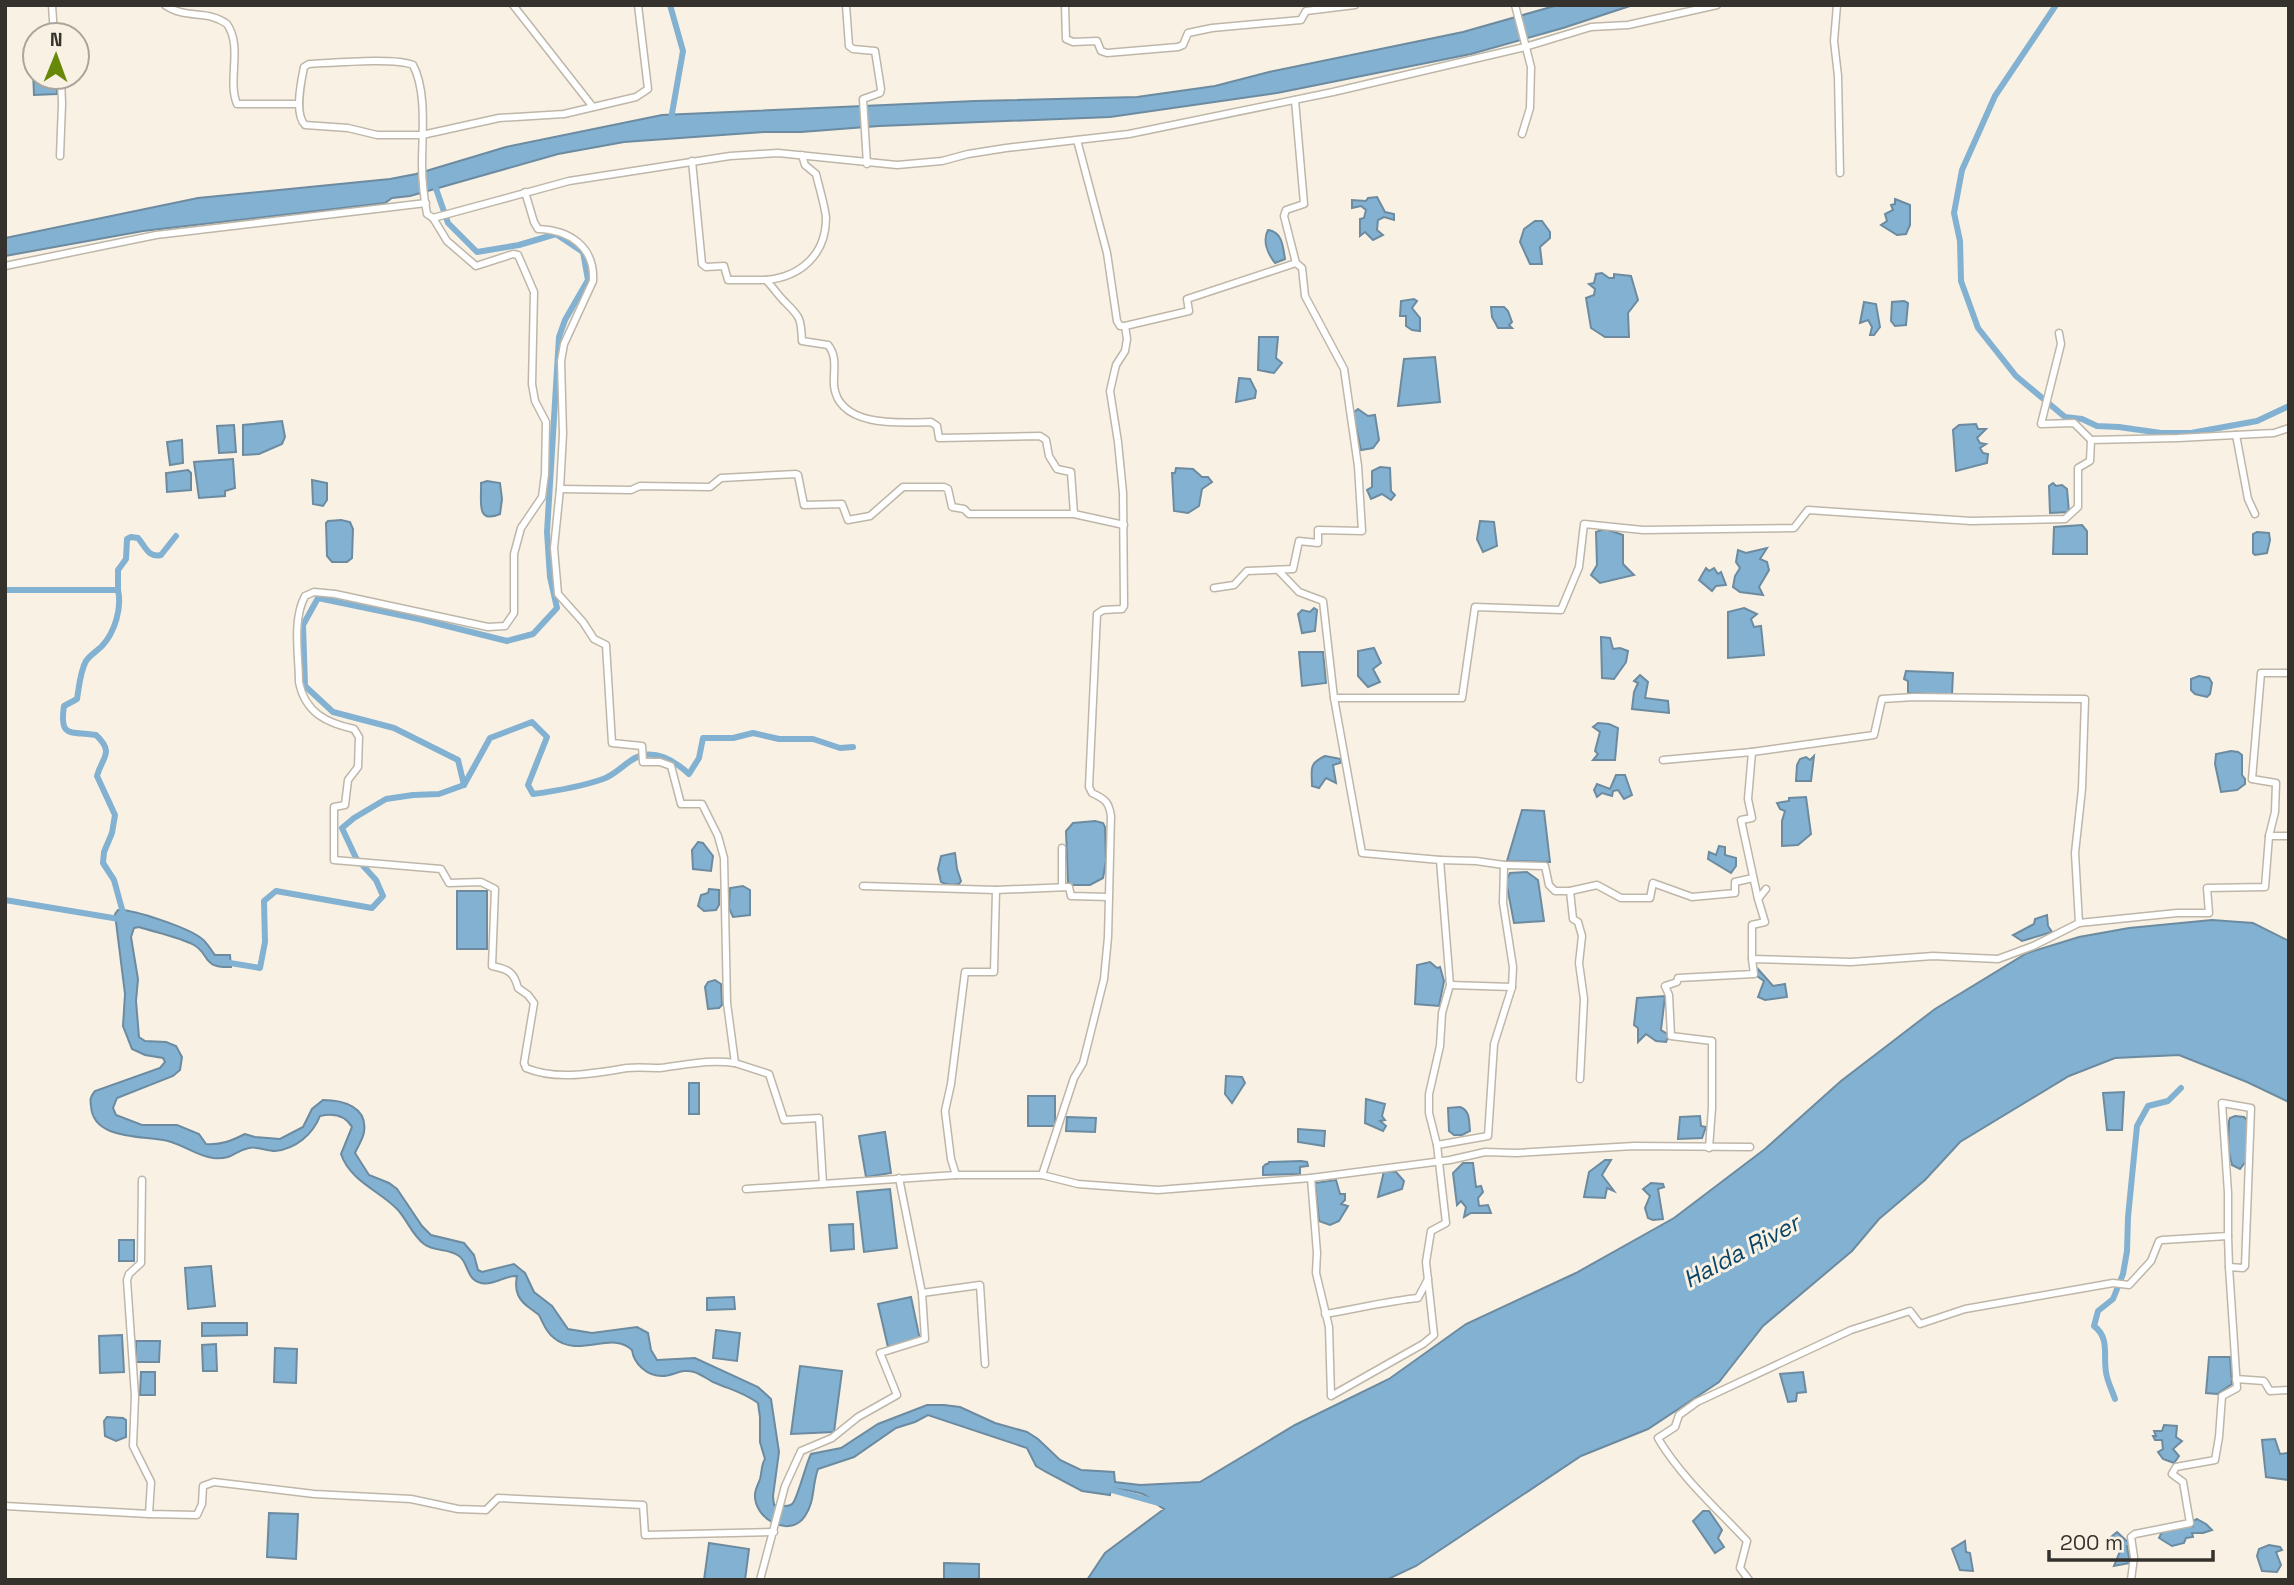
<svg xmlns="http://www.w3.org/2000/svg" width="2294" height="1585" font-family="'Space Grotesk',sans-serif">
	<style>
		.water { fill: #83b1d1; stroke: #6c8ba0; stroke-width: 2 }
		.lines { fill: none; stroke-linecap: round; stroke-linejoin: round }
		.canal { stroke: #83b1d1; stroke-width: 6 }
		.minor-casing { stroke: #beb7a9; stroke-width: 9 }
		.minor { stroke: #fff; stroke-width: 6 }
		.labels { text-anchor: middle; dominant-baseline: central; stroke-width: 6; stroke-linejoin: round; paint-order: stroke }
		.water-label { font-size: 24px; font-style: italic; fill: #0b4565; stroke: #f9f2e4 }
	</style>
	<rect width="100%" height="100%" fill="#f9f2e4"/>
	<!-- water -->
	<g class="water">
		<path d="M1558 5H1633L1563 28 1471 54 1277 93 1110 117 879 126 801 132H764L624 142 558 154 410 196 392 198 385 203 143 231 5 256V238L198 198 390 179 416 174 506 147 662 115 975 101 1137 97 1215 86 1269 72 1463 32Z"/>
		<path d="M33 71H35V77H56L57 94 34 95Z"/>
		<path d="M1377 197 1385 212 1394 214V220L1384 217 1378 220 1377 230 1383 235 1373 240 1365 232 1360 236V219L1364 218 1366 210 1361 206 1352 208V200L1366 201 1368 198Z"/>
		<path d="M1895 199 1910 205V225L1906 234 1897 235 1881 225 1887 221 1885 214 1893 210 1891 205 1895 204Z"/>
		<path d="M1535 221H1542L1550 232V238L1540 247 1542 264H1530L1520 242 1524 229Z"/>
		<path d="M1268 230C1283 232 1283 248 1285 259L1275 263C1268 254 1262 241 1268 230Z"/>
		<path d="M1602 273 1609 278H1614V274L1631 276 1638 300 1628 313 1629 337H1605L1591 328 1586 298 1594 295 1595 289 1589 284 1594 283 1596 274Z"/>
		<path d="M1414 299 1417 301 1412 308 1420 318V331L1412 330 1406 326V316H1400L1401 301Z"/>
		<path d="M1904 301 1908 303 1906 325 1895 326 1891 321 1892 302Z"/>
		<path d="M1864 302 1876 304 1880 327 1874 335H1870L1872 327 1868 320 1860 323Z"/>
		<path d="M1491 307H1504L1508 311 1512 322 1509 325 1512 328H1498L1492 317Z"/>
		<path d="M1259 337H1278L1276 358 1282 363 1274 373 1258 370Z"/>
		<path d="M1435 357 1440 402 1398 406 1404 359Z"/>
		<path d="M1239 378 1250 379 1256 391 1255 398 1236 402Z"/>
		<path d="M1358 409 1368 416 1375 415 1379 440 1373 448 1361 450 1353 413Z"/>
		<path d="M282 421 285 437 282 444 259 454 243 455V425Z"/>
		<path d="M1976 424 1978 429H1986L1977 438 1980 443 1986 444 1980 448 1983 453 1988 454 1987 463 1956 471 1953 430 1959 425Z"/>
		<path d="M234 425 236 452 219 453 217 426Z"/>
		<path d="M182 440 183 463 170 465 167 442Z"/>
		<path d="M233 459 235 488 225 491V496L199 498 194 462Z"/>
		<path d="M1380 467 1390 468 1391 491 1395 495 1391 500 1382 494 1371 499 1367 490 1372 487V471Z"/>
		<path d="M1176 468 1193 469 1202 477H1208L1212 482 1202 489 1199 506 1188 513 1174 511 1172 473H1175Z"/>
		<path d="M188 470 191 473V490L167 492 166 473Z"/>
		<path d="M312 480 327 483V500L323 506 313 504Z"/>
		<path d="M487 481 500 483 502 499 500 514C475 525 482 499 481 483Z"/>
		<path d="M2053 483 2056 486 2062 485 2067 489 2069 512 2050 513 2049 486Z"/>
		<path d="M341 520 350 522 353 529 352 558 347 562H332L327 556 326 523 328 521Z"/>
		<path d="M1480 521 1494 522 1497 546 1483 552 1477 539Z"/>
		<path d="M2082 525 2087 531V554H2053L2054 527Z"/>
		<path d="M1605 529 1623 535V564L1634 575 1600 583 1591 575 1597 565 1596 532Z"/>
		<path d="M2257 532 2269 533 2270 540 2267 553 2255 555 2253 553V534Z"/>
		<path d="M1767 548 1760 559 1767 562 1769 570 1759 587 1763 595 1740 592 1733 587 1735 576 1740 568 1736 562 1738 550 1746 553Z"/>
		<path d="M1706 568 1709 571 1714 568 1718 574 1721 572 1726 585 1716 586 1712 591 1699 580Z"/>
		<path d="M1314 608 1317 610 1315 631 1302 633 1298 614 1302 610 1310 612Z"/>
		<path d="M1744 608 1757 614 1751 619 1754 627 1761 626 1764 655 1728 658V612Z"/>
		<path d="M1601 637 1610 638 1613 649 1620 648 1628 651 1626 662 1614 679 1602 678Z"/>
		<path d="M1374 648 1381 663 1373 669 1380 682 1368 687 1358 676V651Z"/>
		<path d="M1299 652H1323L1326 683 1302 686Z"/>
		<path d="M1906 671 1953 673 1952 695 1908 693V681L1904 679Z"/>
		<path d="M1640 675 1648 682 1645 698 1668 701 1669 713 1632 709 1634 692 1638 683 1634 681Z"/>
		<path d="M2199 676 2209 678 2212 683 2210 694 2207 697 2195 694 2191 690V679Z"/>
		<path d="M1598 723 1609 724 1618 728 1615 760H1593L1598 754 1595 751 1600 732 1593 727Z"/>
		<path d="M2231 751 2238 752 2242 755V775L2245 779V784L2237 790 2221 792 2215 764 2216 754Z"/>
		<path d="M1325 756 1341 759 1340 763 1333 765 1336 783 1326 778 1319 788 1312 786C1312 769 1308 764 1325 756Z"/>
		<path d="M1814 756 1811 781H1796L1797 765 1800 759 1806 757 1810 760Z"/>
		<path d="M1616 775H1625L1632 795 1624 799 1618 790 1613 791 1612 796 1602 793 1597 797 1594 790 1597 784 1610 789Z"/>
		<path d="M1806 797 1811 834 1798 845 1782 846V821L1785 811 1780 809 1777 803 1789 801V798Z"/>
		<path d="M1522 810 1544 811 1550 862 1507 861Z"/>
		<path d="M1095 821 1103 823 1105 827 1106 861 1103 878 1090 885H1071L1068 882 1066 831 1073 823Z"/>
		<path d="M698 842 703 843 713 856 711 871 693 869 692 850Z"/>
		<path d="M1719 846 1725 847V855L1736 858V866L1731 873 1708 859 1709 852 1716 855Z"/>
		<path d="M955 853 957 869 961 881 959 884C953 885 946 885 941 882L938 869 941 856Z"/>
		<path d="M1527 872 1538 880 1544 921 1514 923 1506 881 1510 873Z"/>
		<path d="M743 886 750 890V915L733 917 729 908 730 888Z"/>
		<path d="M709 889 719 890V905L716 910 704 911 698 906 701 895 708 893Z"/>
		<rect x="457" y="891" width="30" height="58"/>
		<path d="M118 910C134 909 188 928 201 938 207 942 210 949 215 955H230L231 967C201 968 211 955 194 945 180 937 154 932 139 927L134 928 131 937 138 979 136 1001 139 1037 145 1041 166 1042 176 1046 182 1057 180 1070 173 1076 117 1098 113 1108 116 1115 142 1125H177L199 1134 206 1144C221 1145 231 1141 245 1134L255 1137 280 1139 303 1127 312 1109 323 1100C343 1100 368 1107 364 1132 363 1139 358 1146 355 1153L369 1175 389 1183 397 1189 422 1226 431 1235 464 1243 474 1255 478 1270 482 1272 514 1264 525 1273 534 1292 552 1306 568 1329 592 1333 637 1327 648 1333 651 1350 657 1360 695 1358 758 1387 771 1399 779 1452 773 1496 774 1505C780 1505 788 1508 792 1504 797 1501 806 1463 811 1454L841 1448 878 1424 927 1405H944L960 1407 995 1423 1027 1432 1038 1439 1060 1460 1081 1470 1114 1472 1115 1482 1140 1485 1200 1482 1295 1425 1389 1379 1466 1324 1576 1273 1674 1218 1765 1149 1841 1081 1935 1009 2027 953 2079 937 2129 928 2212 920 2253 923 2289 941V1102L2247 1082 2179 1055 2115 1058 2069 1076 1960 1142 1925 1180 1879 1219 1852 1251 1763 1326 1719 1382 1648 1429 1581 1456 1416 1566 1386 1580H1087L1105 1553 1164 1509C1156 1505 1152 1499 1145 1495 1135 1490 1122 1490 1111 1488L1110 1495 1082 1491 1046 1472 1036 1466 1027 1448 928 1415 915 1422 896 1428 854 1457 818 1469C812 1485 815 1502 805 1516 790 1539 754 1519 755 1495 755 1489 758 1485 760 1479 762 1472 761 1465 765 1459L760 1442V1417L758 1403C741 1391 731 1390 713 1382 707 1379 701 1374 694 1372 682 1368 673 1376 662 1376 647 1376 634 1364 632 1350 612 1330 579 1359 554 1338 545 1331 544 1324 539 1315 539 1315 531 1309 531 1309 518 1300 514 1291 517 1276 505 1275 494 1286 481 1283 466 1280 469 1263 459 1256 449 1248 434 1252 424 1244 413 1236 407 1220 398 1210 380 1191 350 1181 341 1154L352 1127C345 1115 333 1113 320 1116 313 1134 296 1149 275 1151 266 1151 257 1146 249 1148 233 1151 234 1160 213 1158 197 1156 184 1145 168 1141 144 1135 93 1141 91 1106 90 1099 90 1097 95 1091L160 1068 165 1062 163 1058 145 1055 132 1049 123 1026 125 994 115 914Z"/>
		<path d="M2047 915 2048 926 2052 932 2022 941 2013 935 2034 924 2035 919Z"/>
		<path d="M1430 962 1437 968 1440 967 1444 981 1439 1006 1415 1004 1417 965Z"/>
		<path d="M1758 969 1773 986 1785 984 1787 997 1765 1000 1758 997 1764 981 1757 976Z"/>
		<path d="M715 980 721 984 722 1005 719 1008 708 1009 705 987 708 982Z"/>
		<path d="M1665 996 1661 1030 1669 1035 1666 1042 1656 1041 1646 1034 1638 1042V1028L1634 1025 1637 998Z"/>
		<path d="M1226 1076 1242 1077 1245 1083 1232 1103 1225 1094Z"/>
		<rect x="689" y="1083" width="10" height="31"/>
		<path d="M2124 1092 2122 1130H2107L2103 1093Z"/>
		<rect x="1028" y="1096" width="27" height="30"/>
		<path d="M1366 1099 1385 1104 1382 1116 1385 1120 1380 1121 1386 1126 1383 1131 1365 1123Z"/>
		<path d="M1460 1107C1470 1110 1469 1121 1470 1131L1462 1135H1454L1449 1131 1448 1108Z"/>
		<path d="M1700 1116 1701 1126 1706 1127 1702 1138 1678 1139 1680 1117Z"/>
		<path d="M2235 1116 2244 1117 2248 1121 2246 1161 2240 1169 2232 1165 2228 1148 2229 1121 2230 1118Z"/>
		<path d="M1067 1117 1096 1118 1095 1132 1066 1131Z"/>
		<path d="M1298 1129 1325 1131 1324 1146 1298 1142Z"/>
		<path d="M885 1132 891 1173 866 1177 859 1136Z"/>
		<path d="M1605 1160H1611L1602 1175 1614 1191 1607 1188 1605 1198 1584 1197 1589 1172Z"/>
		<path d="M1301 1161 1307 1162 1308 1166 1300 1167V1174L1263 1175V1167L1266 1164H1268L1269 1162Z"/>
		<path d="M1463 1163H1473L1476 1187 1481 1186 1483 1192 1478 1198 1479 1206 1488 1205 1491 1213H1471L1464 1217 1466 1207 1461 1201 1457 1205 1453 1173Z"/>
		<path d="M1384 1171 1396 1172 1404 1181 1402 1189 1378 1197Z"/>
		<path d="M1336 1180 1340 1194H1345V1200L1341 1204 1348 1206 1339 1221 1330 1225 1319 1221 1315 1183Z"/>
		<path d="M1651 1183 1663 1184 1664 1187 1658 1189 1663 1219 1653 1220 1648 1218 1645 1208 1650 1196 1643 1189Z"/>
		<path d="M890 1189 897 1248 864 1252 857 1192Z"/>
		<path d="M853 1224 854 1249 831 1251 829 1225Z"/>
		<rect x="119" y="1240" width="15" height="21"/>
		<path d="M211 1266 215 1306 188 1309 185 1268Z"/>
		<path d="M734 1297 735 1309 707 1310V1298Z"/>
		<path d="M911 1297 920 1340 888 1347 878 1304Z"/>
		<path d="M202 1323H247V1335L202 1336Z"/>
		<path d="M716 1330 740 1333 737 1361 713 1358Z"/>
		<path d="M122 1335 124 1372 100 1373 99 1336Z"/>
		<path d="M136 1341H160L159 1362H136Z"/>
		<path d="M216 1344 217 1371H203L202 1345Z"/>
		<path d="M275 1348 297 1349 296 1383 274 1382Z"/>
		<path d="M2209 1357H2230L2232 1384 2217 1394 2206 1393Z"/>
		<path d="M800 1366 842 1371 834 1432 791 1434Z"/>
		<path d="M141 1372H155V1395H140Z"/>
		<path d="M1803 1372 1806 1392 1797 1393 1796 1401 1788 1402 1780 1374Z"/>
		<path d="M107 1417 123 1418 126 1420V1437L116 1441 105 1436 104 1421Z"/>
		<path d="M2164 1425 2177 1426 2176 1437 2182 1441 2173 1449 2179 1456 2174 1463 2163 1459 2158 1452 2163 1449 2162 1440H2155L2153 1436H2156L2154 1431H2162Z"/>
		<path d="M2275 1439 2280 1454 2289 1453V1480L2266 1477 2262 1440Z"/>
		<path d="M1703 1511H1709L1722 1530 1718 1538 1724 1547 1715 1553 1693 1521Z"/>
		<path d="M269 1513 298 1514 296 1559 267 1557Z"/>
		<path d="M2197 1519 2206 1524 2212 1530 2203 1533H2192L2193 1537 2186 1538 2184 1543 2172 1546 2159 1538 2163 1530 2190 1525 2193 1526V1521Z"/>
		<path d="M2117 1532 2131 1545 2127 1546 2130 1563 2114 1566 2121 1549H2118L2111 1537Z"/>
		<path d="M1965 1541 1966 1552 1970 1553 1973 1571 1960 1570 1952 1549Z"/>
		<path d="M709 1543 749 1549 745 1580H704Z"/>
		<path d="M2269 1545 2280 1547 2282 1550 2276 1552 2281 1565 2277 1572 2262 1571 2257 1556 2259 1549Z"/>
		<path d="M944 1563 979 1564V1580H944Z"/>
	</g>
	<g class="lines">
		<!-- canal -->
		<g class="canal">
			<path d="M670 5 683 51 671 119"/>
			<path d="M2056 5 1995 96 1962 170 1954 213 1960 241 1961 281 1978 328 2016 376 2065 417 2082 419 2097 426 2119 427 2161 433H2191L2257 421 2289 406"/>
			<path d="M434 183 448 223 477 252 519 245 556 234 583 252 588 280 565 320 559 337 547 532 550 577 557 608 533 634 507 641 419 619 318 598 303 625 305 686 333 712 394 728 458 760 464 785"/>
			<path d="M5 590H118C122 608 115 632 102 646 97 651 90 655 86 661 80 672 79 687 77 699L64 706C59 739 71 731 96 735 115 753 102 757 97 776L115 815 112 833 104 852 103 863 114 880 125 920 5 900"/>
			<path d="M118 590V570L126 559 127 539 131 537 138 538C145 546 148 558 161 555L176 536"/>
			<path d="M224 962 260 968 265 942 264 901 276 891 372 908 383 896 376 880 356 858 342 828 354 818 386 799 413 795 439 794 464 785 490 738 532 722 547 737 528 785 533 794C556 791 580 787 603 779 615 775 624 764 635 758 654 748 675 761 689 774L699 758 703 738H733L753 733 779 739H813L840 748 853 747"/>
			<path d="M2115 1399C2112 1390 2107 1381 2106 1372 2103 1355 2110 1338 2094 1326L2098 1311 2113 1299 2123 1274 2127 1251 2128 1217 2137 1126 2148 1106 2168 1101 2181 1088"/>
			<path d="M1105 1488 1159 1503"/>
		</g>
		<defs>
			<g id="minor">
				<path d="M52 5 54 35"/>
				<path d="M165 5C186 20 207 9 227 24 243 47 227 80 237 104H299"/>
				<path d="M513 5 593 107"/>
				<path d="M638 5 648 89 636 97 564 114 499 118 422 135H377L348 128 305 125C294 114 301 82 304 67L309 64C331 63 395 57 413 65 427 91 422 135 422 164 422 181 424 198 427 214L433 218 447 241 476 266 513 254 518 255 534 292 532 384 535 401 546 422 545 474 542 497 521 528 514 554V613L505 626 488 627 335 594 314 592 305 596C292 620 299 656 299 682 305 713 327 723 354 729L359 737 358 767 348 780 345 805 334 807V860L441 869 449 883 481 882 495 889 492 966C508 969 514 972 518 988L528 995 534 1003 524 1063 526 1068C557 1081 595 1073 627 1068 638 1067 649 1068 660 1068 686 1065 708 1059 735 1063"/>
				<path d="M846 5 849 46 853 49 875 51 881 89 880 93 863 99 867 164"/>
				<path d="M1065 5 1066 39 1073 42 1097 41 1101 51 1107 53 1178 47 1183 45 1188 33 1212 28 1301 20 1306 11 1355 5"/>
				<path d="M1515 5 1531 67 1530 108 1522 134"/>
				<path d="M1837 5 1834 41 1838 76 1840 173"/>
				<path d="M1077 140 1107 253 1117 321 1120 326H1125L1189 311 1187 299 1296 263 1284 216 1286 210 1304 204 1295 100"/>
				<path d="M802 155 805 165 816 174C819 187 825 206 826 218 826 255 800 277 766 280 772 286 778 295 784 301 800 317 801 317 802 341L828 345C838 357 833 371 834 386 839 428 901 423 931 422L937 426 939 438 1040 436 1046 440 1049 456 1057 469 1071 472 1074 514"/>
				<path d="M60 156 62 104 61 77"/>
				<path d="M692 161 702 264 706 267 724 266 728 280H766"/>
				<path d="M525 192 534 222 538 229C570 230 595 247 593 281L564 344 561 361 563 434 560 489 554 548 558 594 583 622 594 639 606 645 612 743 642 746 643 762H660L671 766 681 804H702L718 836 724 858 727 1003 735 1063 769 1074 784 1120 819 1118 823 1184"/>
				<path d="M433 218 569 181 730 156 778 153 897 165 942 161 968 154 1006 148 1129 134 1333 92 1525 47 1591 27 1628 25 1717 5"/>
				<path d="M5 266 156 235 426 203"/>
				<path d="M2059 333 2061 344 2041 424 2074 423 2091 440 2178 438 2274 433 2289 428"/>
				<path d="M2236 435 2248 499 2255 514"/>
				<path d="M560 489 631 490 640 486 710 487 721 478 796 474 798 475 804 505 842 504 848 520 870 516 903 487H944L948 489 952 507 964 509 969 514H1074L1124 525"/>
				<path d="M1279 571 1299 592 1323 601 1334 698 1362 853 1440 860 1450 985 1442 1013 1440 1046 1429 1094V1113L1437 1145 1446 1223 1431 1231 1426 1262 1434 1335 1423 1344 1331 1396 1329 1327 1316 1273 1317 1253 1311 1178"/>
				<path d="M1214 588 1234 585 1247 571 1293 569 1299 541 1318 543V530L1362 531 1358 466 1344 369 1305 296 1302 268 1296 263"/>
				<path d="M1334 698H1462L1475 607 1561 610 1579 567 1584 524 1643 530 1794 528 1808 510 1971 521 2065 519 2078 507V468L2090 461 2091 440"/>
				<path d="M1752 752 1874 735 1882 699 1914 697 2085 699 2082 789 2075 853 2079 923"/>
				<path d="M1663 760 1752 752 1748 799 1752 818 1741 820 1758 899"/>
				<path d="M2269 836 2275 812 2276 783 2252 779 2261 673H2289"/>
				<path d="M1440 860 1476 861 1504 865 1503 903 1513 967 1512 987 1450 985"/>
				<path d="M1504 865 1545 866 1549 885 1555 891H1570L1597 885 1621 898H1650L1653 883 1692 897 1735 893V882L1753 878"/>
				<path d="M863 886 996 890 994 972H965L951 1084 945 1111 951 1159 956 1175"/>
				<path d="M1062 887V848"/>
				<path d="M996 890 1069 887 1071 896 1109 897"/>
				<path d="M1570 891 1573 919 1578 922 1582 936 1579 963 1584 999 1580 1079"/>
				<path d="M1752 959V925L1765 922 1758 899 1766 889"/>
				<path d="M1437 1145 1488 1136 1494 1044 1512 987"/>
				<path d="M1709 1148 1712 1108V1041L1671 1036 1669 995 1665 986 1677 982 1678 978 1754 974 1752 959 1851 962 1933 956 1998 959 2033 946 2079 923 2177 913H2209L2207 888 2265 887 2269 836H2289"/>
				<path d="M1042 1175 1074 1078 1083 1063 1104 979 1108 937 1111 816C1109 802 1105 799 1092 793L1089 787 1097 614 1103 610 1122 609 1124 606 1123 493 1118 442 1110 391 1116 365 1125 351 1127 339 1125 326"/>
				<path d="M142 1180 141 1263 129 1274 127 1280 135 1396 133 1446 151 1482 149 1514 197 1515 202 1504 203 1486 214 1482 314 1494 411 1499 458 1509 486 1510 498 1498 643 1505 645 1535 774 1532"/>
				<path d="M746 1189 956 1175H1042L1078 1184 1158 1190 1311 1178 1450 1160 1485 1152 1516 1153 1634 1146 1750 1147"/>
				<path d="M2228 1236 2229 1267"/>
				<path d="M922 1293 980 1285 985 1364"/>
				<path d="M1325 1314C1357 1309 1387 1301 1418 1298L1428 1279"/>
				<path d="M2236 1379 2264 1381 2270 1391 2289 1390"/>
				<path d="M5 1506 149 1514"/>
				<path d="M760 1580 785 1486 801 1451 832 1438 858 1417 897 1395 880 1353 925 1339 922 1293 899 1178"/>
				<path d="M1749 1580 1740 1568 1747 1541C1717 1509 1682 1478 1659 1440L1658 1438 1675 1427 1679 1415 1697 1402 1851 1330 1910 1311 1920 1324 1965 1309 2113 1283 2129 1285 2151 1261 2159 1241 2162 1240 2228 1236V1193L2222 1103 2251 1108 2245 1266 2243 1268 2229 1267 2237 1388 2222 1396 2219 1437 2215 1460 2176 1467 2172 1474 2183 1482 2190 1523 2135 1534 2131 1537 2134 1557 2131 1580"/>
			</g>
		</defs>
		<!-- minor casing -->
		<use href="#minor" class="minor-casing"/>
		<!-- minor -->
		<use href="#minor" class="minor"/>
	</g>
	<g class="labels">
		<!-- water labels -->
		<g class="water-label">
			<text transform="translate(1741 1251) rotate(-28)">Halda River</text>
		</g>
	</g>
	<!-- border -->
	<rect width="2294" height="1585" fill="none" stroke="#35322d" stroke-width="14"/>
	<!-- north arrow -->
	<g transform="translate(56 56) rotate(1)"><circle r="33" fill="#f9f2e4" stroke="#aba59b" stroke-width="2"/>
	<path d="M0-5L12 26L0 18L-12 26Z" fill="#678808"/>
	<text y="-10" font-size="19" font-weight="bold" text-anchor="middle" fill="#35322d">N</text>
	</g>
	<!-- scale -->
	<path d="M2049 1550v10h164v-10" fill="none" stroke="#35322d" stroke-width="3.5"/>
	<text x="2060" y="1550" font-size="21" fill="#35322d" stroke="#f9f2e4" stroke-width="5" paint-order="stroke">200 m</text>
</svg>
